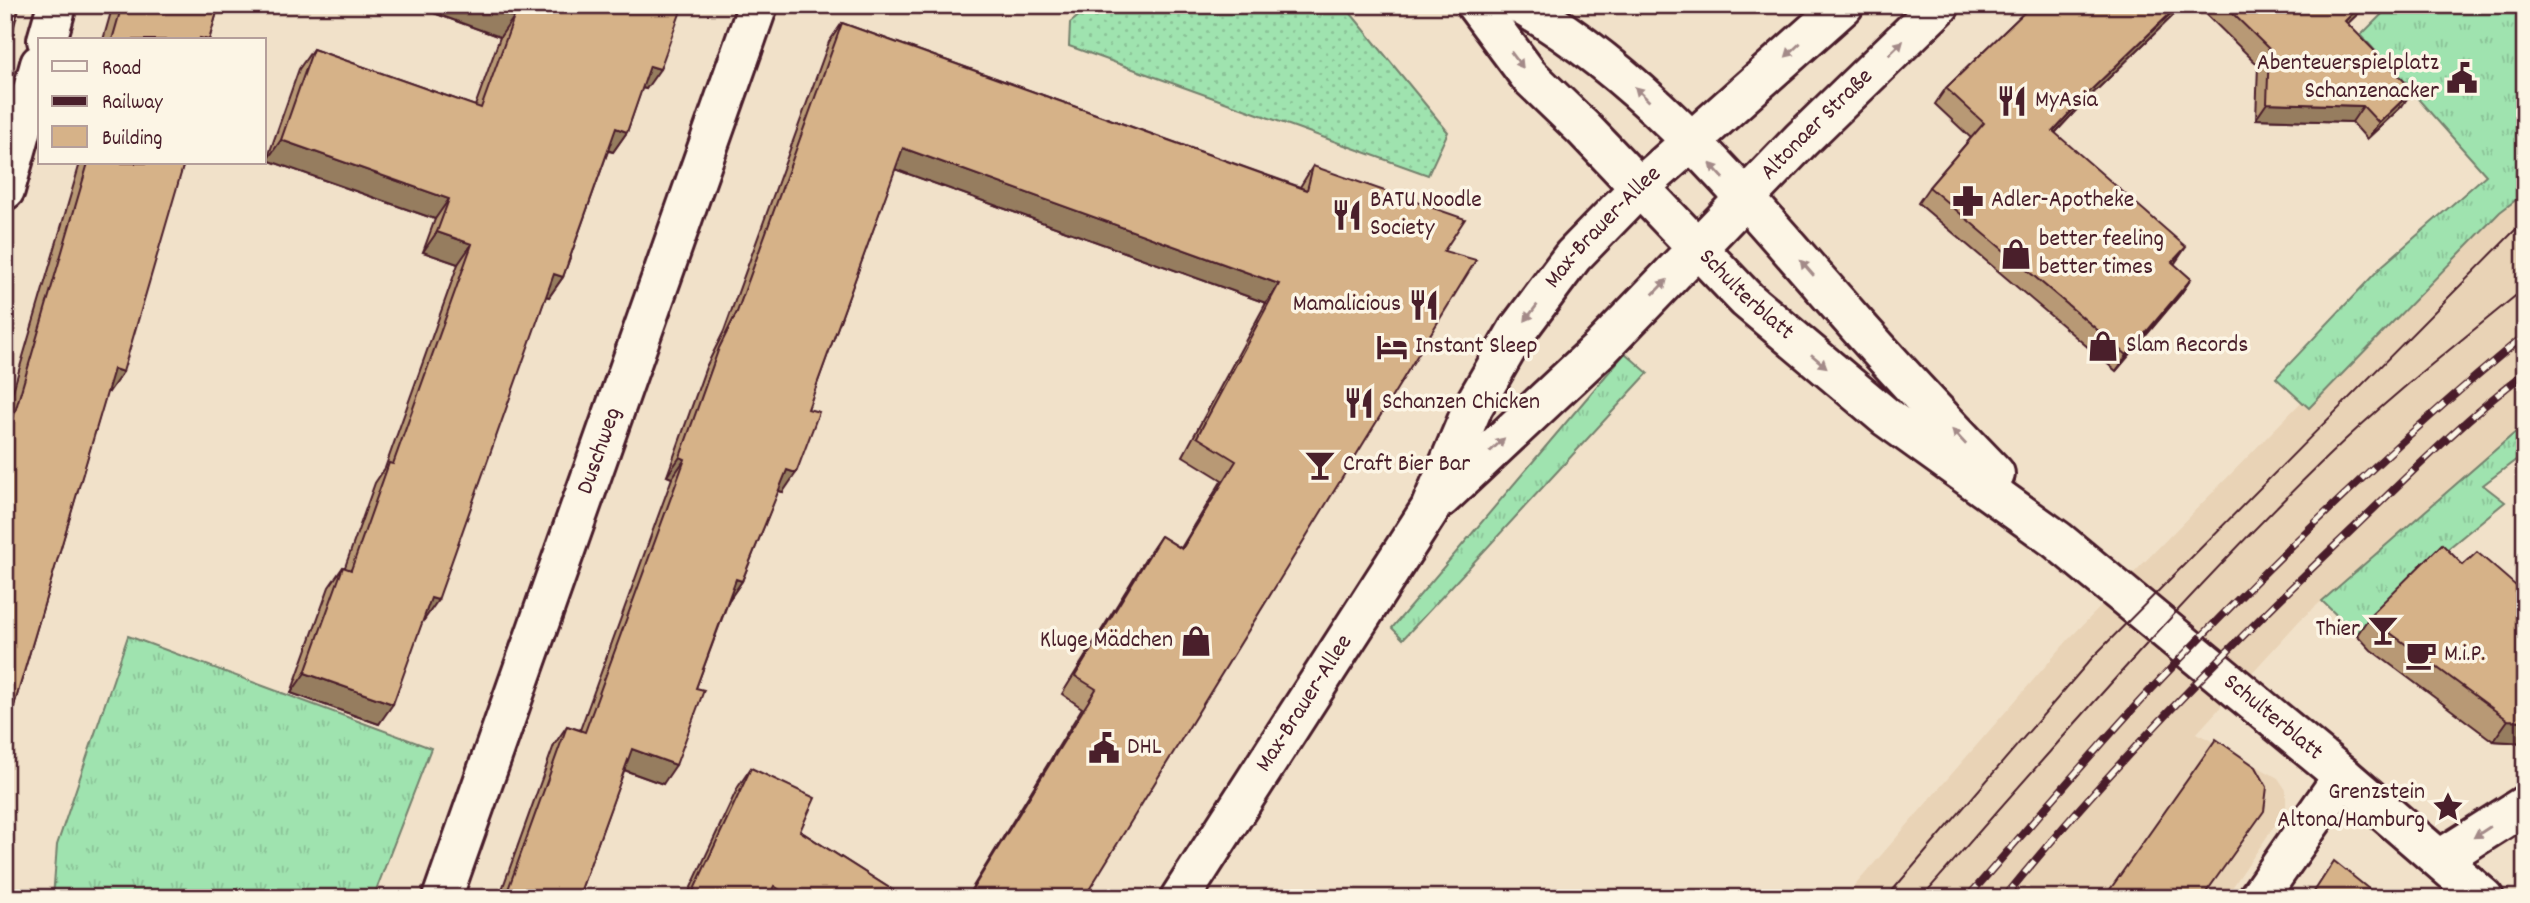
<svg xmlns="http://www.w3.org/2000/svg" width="2530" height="903" font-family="Dekko,sans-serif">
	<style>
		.built { fill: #e9d3b6 }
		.grass { fill: url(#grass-tufts); stroke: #74816d; stroke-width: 2 }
		.garden { fill: url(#garden-dots); stroke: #74816d; stroke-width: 2 }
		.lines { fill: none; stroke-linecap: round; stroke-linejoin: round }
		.minor-casing { stroke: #4a1f2b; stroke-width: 44 }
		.tertiary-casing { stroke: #4a1f2b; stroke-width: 44 }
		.secondary-casing { stroke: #4a1f2b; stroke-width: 44 }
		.minor { stroke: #fcf5e5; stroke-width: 38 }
		.tertiary { stroke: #fcf5e5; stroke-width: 38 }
		.secondary { stroke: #fcf5e5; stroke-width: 38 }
		.tram { stroke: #4a1f2b; stroke-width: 2 }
		.rail-casing { stroke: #4a1f2b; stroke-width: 8 }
		.rail { stroke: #fcf5e5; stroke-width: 5; stroke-dasharray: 16; stroke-linecap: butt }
		.wall { fill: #b89975; stroke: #4a1f2b; stroke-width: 2 }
		.shaded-wall { fill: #967d5f; stroke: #4a1f2b; stroke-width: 2 }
		.building { fill: #d6b288; stroke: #4a1f2b; stroke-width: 2 }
		.oneway { fill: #a38a88 }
		.labels { text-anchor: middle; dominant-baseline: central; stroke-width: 7; stroke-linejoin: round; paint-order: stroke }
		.poi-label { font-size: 24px; fill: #4a1f2b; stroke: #fcf5e5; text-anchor: start }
		.street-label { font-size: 24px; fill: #4a1f2b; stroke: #fcf5e5 }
	</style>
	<defs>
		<pattern id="grass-tufts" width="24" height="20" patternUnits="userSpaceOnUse" patternTransform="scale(1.75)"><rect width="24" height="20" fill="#9fe3af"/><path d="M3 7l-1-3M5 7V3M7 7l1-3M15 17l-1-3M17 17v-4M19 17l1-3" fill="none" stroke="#8ac297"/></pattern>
		<pattern id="garden-dots" width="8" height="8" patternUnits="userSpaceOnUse" patternTransform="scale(1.75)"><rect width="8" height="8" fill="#9fe3af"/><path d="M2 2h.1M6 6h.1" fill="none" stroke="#8ac297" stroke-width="1.8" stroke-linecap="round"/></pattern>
	</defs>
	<rect width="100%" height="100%" fill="#f1e1c9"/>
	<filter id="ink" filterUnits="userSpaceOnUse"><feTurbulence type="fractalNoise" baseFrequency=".0143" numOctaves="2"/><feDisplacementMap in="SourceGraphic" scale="14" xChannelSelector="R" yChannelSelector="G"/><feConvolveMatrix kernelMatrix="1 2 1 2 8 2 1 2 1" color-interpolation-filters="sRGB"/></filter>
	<g filter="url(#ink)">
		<!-- built -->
		<path class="built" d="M2525 185V424L2300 620 2197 733 2278 778 2286 790V809L2225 898H1844L2068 640 2369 333Z"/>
		<!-- grass -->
		<g class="grass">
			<path d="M2391 5H2525V193L2500 212 2309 408 2276 378 2382 266 2486 175 2361 35Z"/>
			<path d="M1625 353 1648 373 1403 639 1392 628Z"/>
			<path d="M2525 424V453L2483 485 2505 502 2428 565 2357 635 2322 601Z"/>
			<path d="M128 636 431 748 373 898H53L57 845Z"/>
		</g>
		<!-- garden -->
		<path class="garden" d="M1092 5H1344L1448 132 1428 175 1069 46 1070 23Z"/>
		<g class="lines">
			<defs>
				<g id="minor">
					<path d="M47 40 57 5"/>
					<path d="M5 190 40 64"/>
					<path d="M2440 859 2525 805"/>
					<path id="s1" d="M442 898 758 5"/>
					<path d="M2258 898 2343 776"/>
				</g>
				<g id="tertiary">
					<path id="s2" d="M1476 5 1529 76 1583 128 1747 300 1886 417 2057 540 2343 776 2484 898"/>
					<path d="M1521 5C1652 81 1748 202 1847 314 1895 369 1945 422 1995 474"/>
				</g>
				<g id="secondary">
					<path id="s3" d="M1441 498 1601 348 1801 140 1940 5"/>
					<path id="s4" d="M1180 898 1430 509 1473 407 1517 331 1573 256 1640 187 1844 5"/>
				</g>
			</defs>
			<!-- minor casing -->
			<use href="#minor" class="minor-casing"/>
			<!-- tertiary casing -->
			<use href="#tertiary" class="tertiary-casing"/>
			<!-- secondary casing -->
			<use href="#secondary" class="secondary-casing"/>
			<!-- minor -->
			<use href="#minor" class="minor"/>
			<!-- tertiary -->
			<use href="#tertiary" class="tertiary"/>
			<!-- secondary -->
			<use href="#secondary" class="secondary"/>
			<!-- tram -->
			<g class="tram">
				<path d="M1886 898 2092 658 2525 220"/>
				<path d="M1921 898C2053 748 2184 596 2327 457 2389 397 2458 343 2525 288"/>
			</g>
			<defs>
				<g id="rail">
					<path d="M1967 898C2025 832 2082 764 2142 699 2262 571 2389 447 2525 335"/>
					<path d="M2004 898C2106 772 2220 656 2337 544 2398 486 2458 424 2525 373"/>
				</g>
			</defs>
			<!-- rail casing -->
			<use href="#rail" class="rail-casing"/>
			<!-- rail -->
			<use href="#rail" class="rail"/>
		</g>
		<!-- wall -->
		<g class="wall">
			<path d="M113 5H219L209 40H103Z"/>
			<path d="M412 5H683L646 89 642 88 627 132 613 152 608 151 563 277 549 297 546 296 424 620H423L379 724 291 693 329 587 343 567H345L375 483 385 468 458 264 423 252 435 219 267 160 299 69 313 49 475 106 500 37Z"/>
			<path d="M2032 5H2184L2080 106 2055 133 2174 264 2191 279 2180 295 2116 371 1918 203 1929 187 1971 138 1935 104 1946 88Z"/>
			<path d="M2197 5H2367L2348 23 2402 106 2367 139 2352 122 2256 119 2258 65Z"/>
			<path d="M842 23 1300 187 1313 166 1444 251 1084 898H966L1082 708 1062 694 1148 555 1161 536 1181 548 1222 480 1183 456 1266 303 895 169 808 409 783 492 778 491 742 581 729 600 696 688 663 784 624 770 578 898H499L554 745 567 726 580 730 672 478 667 476 706 367 724 331 829 42Z"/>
			<path d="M80 163H184L109 392 107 391 5 736V418Z"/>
			<path d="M2463 565 2516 586 2525 577V743L2493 741 2371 650 2357 635 2372 613Z"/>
			<path d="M751 768 800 831 905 898H686L738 787Z"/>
		</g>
		<!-- shaded-wall -->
		<g class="shaded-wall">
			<path d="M412 5H482L514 17 500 37Z"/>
			<path d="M2179 5H2184L2080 106 2042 147 2053 131 2091 90Z"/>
			<path d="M2361 5H2367L2334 37 2345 21Z"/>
			<path d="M650 66 660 69 646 89 636 86Z"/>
			<path d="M2413 90 2402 106 2367 139 2379 123Z"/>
			<path d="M2267 103 2363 106 2352 122 2256 119Z"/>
			<path d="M616 128 627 132 613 152 602 148Z"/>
			<path d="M281 140 449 199 435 219 267 160Z"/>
			<path d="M903 148 1279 284 1266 303 889 167Z"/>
			<path d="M437 232 472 244 458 264 423 252Z"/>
			<path d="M2186 247 2175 263 2161 278 2172 262Z"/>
			<path d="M554 274 563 277 549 297 540 294Z"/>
			<path d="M2191 279 2180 295 2116 371 2127 355Z"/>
			<path d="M114 369 123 372 109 392 100 389Z"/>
			<path d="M680 457 685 459 672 478 667 476Z"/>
			<path d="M787 470 796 473 783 492 773 489Z"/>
			<path d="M736 579 742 581 729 600Z"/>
			<path d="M431 598 438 600 424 620 417 618Z"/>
			<path d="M305 673 393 704 379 724 291 693Z"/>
			<path d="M2508 720 2525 721V743L2493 741Z"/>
			<path d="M632 749 676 765 663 784 619 768Z"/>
		</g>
		<!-- building -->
		<g class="building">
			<path d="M5 5H20L10 40 5 41Z"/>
			<path d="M122 5H219L209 40 200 38 199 40H112Z"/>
			<path d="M482 5H683L660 69 650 66 627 132 616 128 563 277 554 274 438 600 431 598 393 704 305 673 343 567 351 570 389 463 393 464 472 244 437 232 449 199 281 140 313 49 481 108 514 17Z"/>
			<path d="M2032 5H2179L2091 90 2053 131 2186 247 2172 262 2191 279 2127 355 1929 187 1984 123 1946 88Z"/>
			<path d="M2224 5H2361L2345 21 2413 90 2379 123 2363 106 2267 103 2269 49Z"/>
			<path d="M842 23 1307 190 1313 166 1465 219 1444 251 1476 260 1084 898H967L1096 689 1075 676 1161 536 1182 549 1236 461 1197 437 1279 284 903 148 808 409 819 412 796 473 787 470 742 581 736 579 696 688 704 690 676 765 632 749 578 898H505L567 726 585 732 685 459 680 457 719 348 737 312Z"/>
			<path d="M88 163H184L123 372 114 369 5 736V446Z"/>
			<path d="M2442 544 2463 565 2477 552 2516 586 2525 577V721L2508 720 2385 629 2372 613Z"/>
			<path d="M2216 739 2256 767 2267 787 2264 811 2202 898H2104Z"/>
			<path d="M751 768 815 798 800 831 905 898H792L774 886 768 898H690Z"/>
			<path d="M2334 861 2380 898H2310Z"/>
		</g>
		<!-- one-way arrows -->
		<defs><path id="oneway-solid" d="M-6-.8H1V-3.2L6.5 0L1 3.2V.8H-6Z" transform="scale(1.75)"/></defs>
		<g class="oneway">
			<use href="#oneway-solid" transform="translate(1896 48) rotate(-44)"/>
			<use href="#oneway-solid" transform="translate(1793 50) rotate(137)"/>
			<use href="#oneway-solid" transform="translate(1517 60) rotate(53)"/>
			<use href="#oneway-solid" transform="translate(1642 94) rotate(-135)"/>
			<use href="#oneway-solid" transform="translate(1717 171) rotate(-132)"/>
			<use href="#oneway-solid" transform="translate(1807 268) rotate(-131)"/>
			<use href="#oneway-solid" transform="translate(1660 287) rotate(-46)"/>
			<use href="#oneway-solid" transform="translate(1531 313) rotate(127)"/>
			<use href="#oneway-solid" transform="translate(1819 361) rotate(40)"/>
			<use href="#oneway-solid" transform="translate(1959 437) rotate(-133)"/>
			<use href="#oneway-solid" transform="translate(1497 445) rotate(-43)"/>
			<use href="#oneway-solid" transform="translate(2482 832) rotate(147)"/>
		</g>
	</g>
	<!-- icons -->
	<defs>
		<symbol id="civic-bare" viewBox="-9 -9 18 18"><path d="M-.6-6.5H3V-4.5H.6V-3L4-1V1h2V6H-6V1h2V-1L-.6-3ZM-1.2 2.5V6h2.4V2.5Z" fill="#4a1f2b" stroke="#fcf5e5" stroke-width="2.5" paint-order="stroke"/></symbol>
		<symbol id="restaurant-bare" viewBox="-9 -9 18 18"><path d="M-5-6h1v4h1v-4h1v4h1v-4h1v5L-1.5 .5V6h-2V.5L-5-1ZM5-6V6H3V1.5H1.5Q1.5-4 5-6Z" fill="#4a1f2b" stroke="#fcf5e5" stroke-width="2.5" paint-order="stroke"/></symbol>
		<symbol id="pharmacy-bare" viewBox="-9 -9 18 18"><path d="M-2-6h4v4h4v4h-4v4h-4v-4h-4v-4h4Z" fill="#4a1f2b" stroke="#fcf5e5" stroke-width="2.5" paint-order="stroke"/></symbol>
		<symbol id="shop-bare" viewBox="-9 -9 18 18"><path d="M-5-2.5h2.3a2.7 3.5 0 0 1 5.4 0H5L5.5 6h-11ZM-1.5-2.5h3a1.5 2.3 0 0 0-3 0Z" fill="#4a1f2b" stroke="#fcf5e5" stroke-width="2.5" paint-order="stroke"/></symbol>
		<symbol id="hotel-bare" viewBox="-9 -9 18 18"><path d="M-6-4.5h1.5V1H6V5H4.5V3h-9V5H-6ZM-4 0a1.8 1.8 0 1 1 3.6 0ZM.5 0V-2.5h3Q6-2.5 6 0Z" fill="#4a1f2b" stroke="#fcf5e5" stroke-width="2.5" paint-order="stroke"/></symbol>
		<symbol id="bar-bare" viewBox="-9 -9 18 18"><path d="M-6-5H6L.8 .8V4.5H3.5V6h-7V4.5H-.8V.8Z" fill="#4a1f2b" stroke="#fcf5e5" stroke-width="2.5" paint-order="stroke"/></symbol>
		<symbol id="cafe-bare" viewBox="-9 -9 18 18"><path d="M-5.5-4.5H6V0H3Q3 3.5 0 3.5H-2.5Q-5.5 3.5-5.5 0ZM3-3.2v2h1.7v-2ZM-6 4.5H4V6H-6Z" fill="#4a1f2b" stroke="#fcf5e5" stroke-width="2.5" paint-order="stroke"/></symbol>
		<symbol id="sight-bare" viewBox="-9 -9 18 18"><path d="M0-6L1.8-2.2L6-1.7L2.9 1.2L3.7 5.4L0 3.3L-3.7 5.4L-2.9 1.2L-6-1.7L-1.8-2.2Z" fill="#4a1f2b" stroke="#fcf5e5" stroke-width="2.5" paint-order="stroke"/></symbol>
	</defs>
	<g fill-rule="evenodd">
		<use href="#civic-bare" x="2440" y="56" width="44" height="44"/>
		<use href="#restaurant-bare" x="1990" y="79" width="44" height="44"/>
		<use href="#pharmacy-bare" x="1946" y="179" width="44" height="44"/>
		<use href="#restaurant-bare" x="1325" y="193" width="44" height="44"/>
		<use href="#shop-bare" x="1994" y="232" width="44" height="44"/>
		<use href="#restaurant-bare" x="1402" y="283" width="44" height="44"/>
		<use href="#shop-bare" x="2081" y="324" width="44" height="44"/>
		<use href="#hotel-bare" x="1370" y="325" width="44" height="44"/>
		<use href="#restaurant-bare" x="1337" y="381" width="44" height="44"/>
		<use href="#bar-bare" x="1298" y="443" width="44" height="44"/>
		<use href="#bar-bare" x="2361" y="608" width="44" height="44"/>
		<use href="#shop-bare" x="1174" y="619" width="44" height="44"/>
		<use href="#cafe-bare" x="2399" y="633" width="44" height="44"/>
		<use href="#civic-bare" x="1082" y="726" width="44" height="44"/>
		<use href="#sight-bare" x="2426" y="785" width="44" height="44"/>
	</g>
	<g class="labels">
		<!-- poi labels -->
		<g class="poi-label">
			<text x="2439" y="64" text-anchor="end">Abenteuerspielplatz<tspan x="2439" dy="28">Schanzenacker</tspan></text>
			<text x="2035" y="101">MyAsia</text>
			<text x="1370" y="201">BATU Noodle<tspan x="1370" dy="28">Society</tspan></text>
			<text x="1991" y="201">Adler-Apotheke</text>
			<text x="2039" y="240">better feeling<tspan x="2039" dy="28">better times</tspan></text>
			<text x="1401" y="305" text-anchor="end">Mamalicious</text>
			<text x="2126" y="346">Slam Records</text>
			<text x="1415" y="347">Instant Sleep</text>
			<text x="1382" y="403">Schanzen Chicken</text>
			<text x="1343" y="465">Craft Bier Bar</text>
			<text x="2360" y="630" text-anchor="end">Thier</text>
			<text x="1173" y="641" text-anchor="end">Kluge Mädchen</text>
			<text x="2444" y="655">M.i.P.</text>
			<text x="1127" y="748">DHL</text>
			<text x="2425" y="793" text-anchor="end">Grenzstein<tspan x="2425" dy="28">Altona/Hamburg</tspan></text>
		</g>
		<!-- street labels -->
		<g class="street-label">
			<text stroke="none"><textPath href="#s3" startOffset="530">Altonaer Straße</textPath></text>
			<text stroke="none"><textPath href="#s4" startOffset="796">Max-Brauer-Allee</textPath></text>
			<text stroke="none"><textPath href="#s2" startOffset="397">Schulterblatt</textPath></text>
			<text stroke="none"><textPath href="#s1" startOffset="474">Duschweg</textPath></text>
			<text stroke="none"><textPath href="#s4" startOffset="231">Max-Brauer-Allee</textPath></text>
			<text stroke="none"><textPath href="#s2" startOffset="1073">Schulterblatt</textPath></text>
		</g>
	</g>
	<!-- margin -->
	<rect width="2530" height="903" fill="none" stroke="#fcf5e5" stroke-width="28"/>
	<rect x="14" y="14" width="2502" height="875" fill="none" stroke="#4a1f2b" stroke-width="2.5" filter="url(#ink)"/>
	<!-- legend -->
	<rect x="38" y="38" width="228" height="126" fill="#fcf5e5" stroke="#b59f9b" stroke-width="2"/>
	<rect x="52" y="61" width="35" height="10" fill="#fcf5e5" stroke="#b59f9b" stroke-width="2"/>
	<text x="102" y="74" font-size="21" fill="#4a1f2b">Road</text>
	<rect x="52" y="96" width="35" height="10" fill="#4a1f2b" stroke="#b59f9b" stroke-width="2"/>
	<text x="102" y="108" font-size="21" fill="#4a1f2b">Railway</text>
	<rect x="52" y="126" width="35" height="21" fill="#d6b288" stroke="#b59f9b" stroke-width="2"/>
	<text x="102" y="144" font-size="21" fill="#4a1f2b">Building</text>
</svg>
